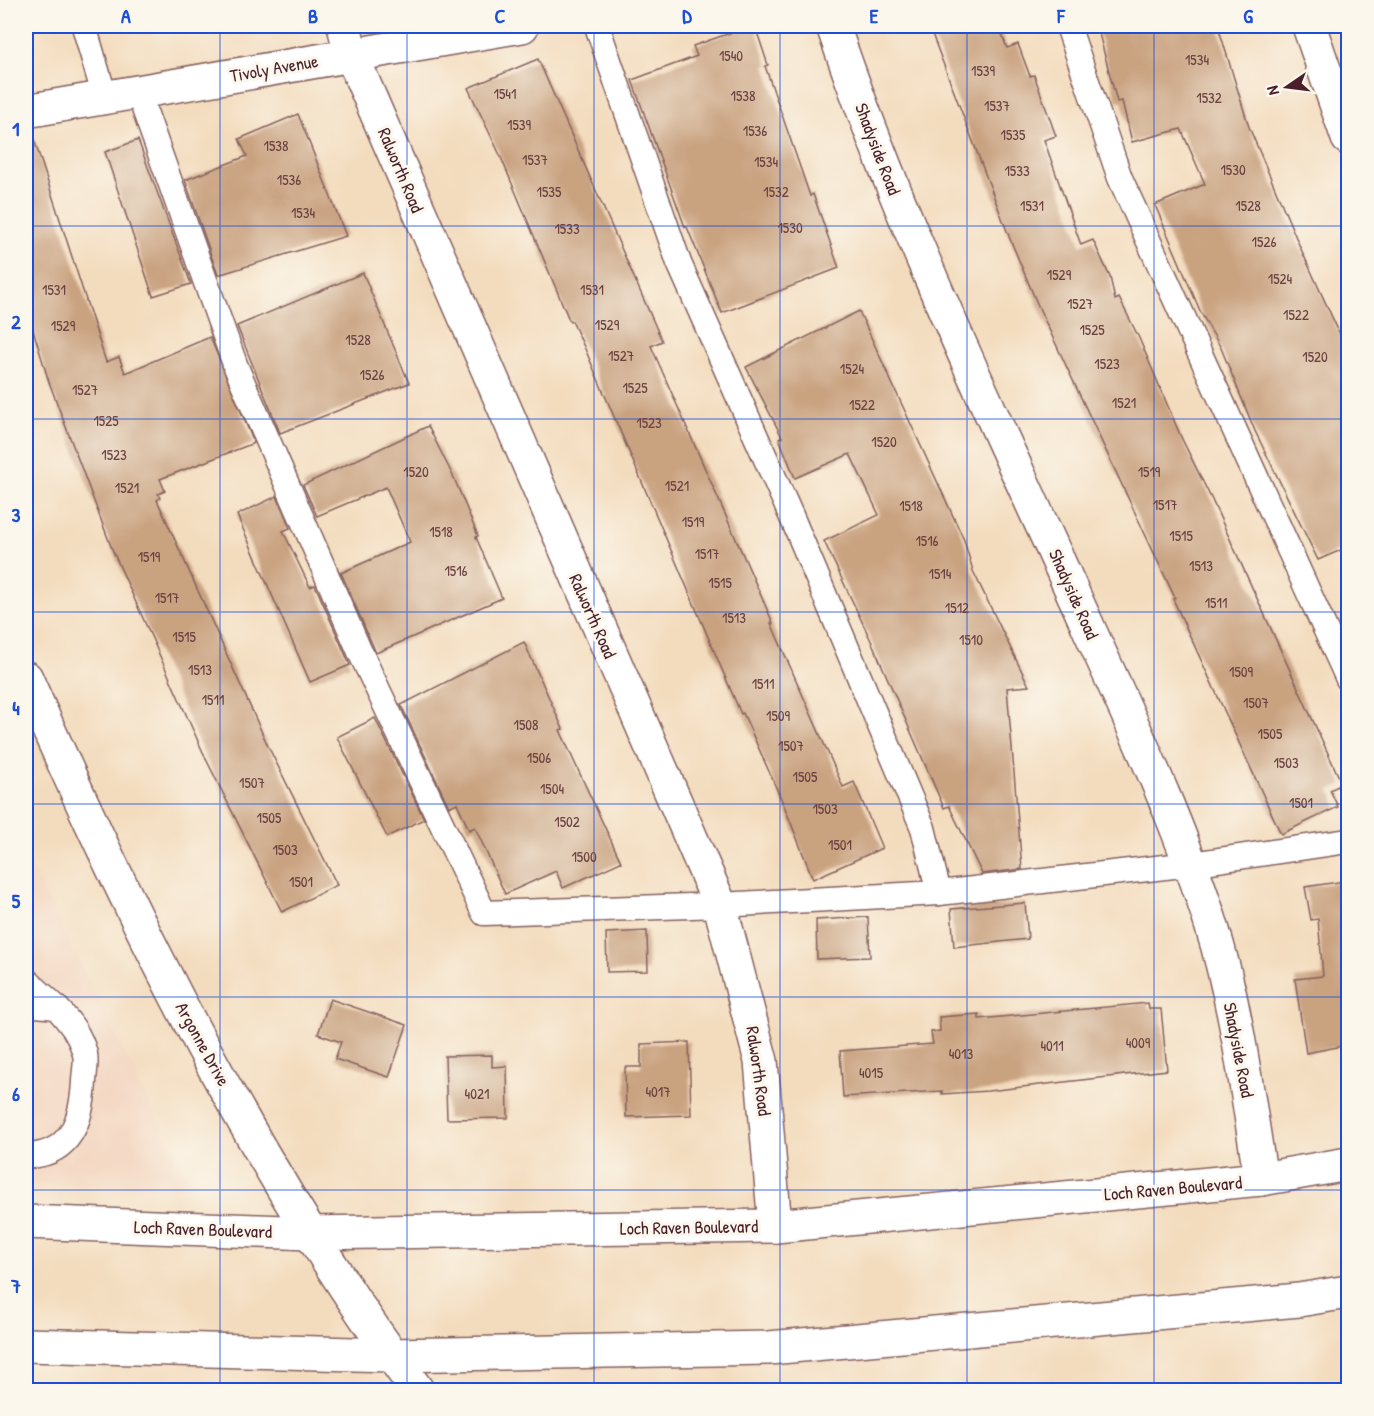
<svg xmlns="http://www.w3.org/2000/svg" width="1374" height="1416" font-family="'Patrick Hand',sans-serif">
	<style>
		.built { fill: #f3d4be }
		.building { fill: #c9a280 }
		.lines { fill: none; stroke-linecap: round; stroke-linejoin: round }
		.lane-casing { stroke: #85615e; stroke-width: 27 }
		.street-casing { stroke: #85615e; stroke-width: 36 }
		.secondary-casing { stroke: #85615e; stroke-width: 36 }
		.primary-casing { stroke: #85615e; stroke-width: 36 }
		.lane { stroke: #fff; stroke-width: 24 }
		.street { stroke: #fff; stroke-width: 33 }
		.secondary { stroke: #fff; stroke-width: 33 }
		.primary { stroke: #fff; stroke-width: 33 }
		.grid { fill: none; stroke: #1d4ed8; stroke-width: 1.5; stroke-opacity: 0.55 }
		.labels { text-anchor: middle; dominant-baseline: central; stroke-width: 6; stroke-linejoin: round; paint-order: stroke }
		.number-label { font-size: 15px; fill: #6a4040 }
		.street-label { font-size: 18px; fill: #4a1f2b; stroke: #fbf7ec }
		.neatline { fill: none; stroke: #1d4ed8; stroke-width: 2 }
		.grid-label { font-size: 20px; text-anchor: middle; font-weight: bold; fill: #1d4ed8 }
	</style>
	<rect width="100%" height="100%" fill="#fbf7ec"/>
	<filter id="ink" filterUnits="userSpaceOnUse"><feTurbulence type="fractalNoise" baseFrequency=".0167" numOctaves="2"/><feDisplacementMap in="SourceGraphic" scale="12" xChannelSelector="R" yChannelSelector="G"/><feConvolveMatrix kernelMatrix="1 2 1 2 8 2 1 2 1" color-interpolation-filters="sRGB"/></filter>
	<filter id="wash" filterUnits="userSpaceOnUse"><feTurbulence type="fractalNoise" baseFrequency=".008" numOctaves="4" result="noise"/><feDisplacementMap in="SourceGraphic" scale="24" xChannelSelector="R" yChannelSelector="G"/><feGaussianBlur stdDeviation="1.35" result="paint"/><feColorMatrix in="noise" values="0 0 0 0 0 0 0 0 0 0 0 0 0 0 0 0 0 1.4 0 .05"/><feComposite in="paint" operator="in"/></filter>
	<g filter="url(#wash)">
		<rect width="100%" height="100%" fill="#f3dcbe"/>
		<!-- built -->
		<path class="built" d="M26 856 192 1188 26 1183Z"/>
		<g id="blocks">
			<!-- building -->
			<g class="building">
				<path d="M750 26H755L768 65 765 66 799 164 810 196 813 194 839 268 722 313 687 227H685L632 80 697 56 693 46Z"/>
				<path d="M929 26H999L1007 48 1018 44 1030 76 1034 75 1056 136 1044 140 1081 245 1093 240 1110 277 1115 300 1119 298 1139 338 1181 437 1212 500 1342 784 1330 790 1338 807 1281 834 1173 599 1175 598 1039 308 1010 239Z"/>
				<path d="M1097 26H1218L1249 127 1300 247 1348 352V547L1318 560 1255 431 1221 348 1201 313 1155 205 1205 184 1181 129 1132 142 1122 101 1117 102Z"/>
				<path d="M538 59 662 341 651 346 773 623H771L843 787 854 782 882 848 813 879 783 803 743 713 741 714 586 351 572 321 570 322 500 155 468 88Z"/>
				<path d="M298 114 346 236 218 275 185 180 247 156 239 139Z"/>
				<path d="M32 133 106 362 119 357 125 373 210 337 254 443 160 479 165 491 158 494 160 498 157 500 268 746 337 885 282 912 206 759 112 549 49 382 26 307V134Z"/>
				<path d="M138 140 191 284 153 296 105 152Z"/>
				<path d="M363 273 409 383 280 433 237 326Z"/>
				<path d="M859 311 964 540 973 571 1029 686 1007 688 1022 869 982 874 949 806 944 808 873 645 824 541 879 515 850 454 795 478 779 438 782 437 746 367Z"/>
				<path d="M428 426 454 478 478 536 476 537 502 598 376 653 341 573 410 542 386 487 317 516 303 485Z"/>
				<path d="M277 496 290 528 283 531 310 587 315 585 350 665 310 682 237 515Z"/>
				<path d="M524 642 563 729 560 730 573 759 621 862 563 888 556 871 505 894 475 827 469 830 457 803 449 807 401 705Z"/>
				<path d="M375 718 424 819 387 837 337 737Z"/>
				<path d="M1345 881 1348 904V1045L1306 1053 1295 979 1323 976 1318 919 1311 920 1305 887Z"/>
				<path d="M1025 903 1028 939 954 947 951 909Z"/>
				<path d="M868 917 870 957 817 959 816 920Z"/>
				<path d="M647 931 648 971 607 972 606 933Z"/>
				<path d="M330 999 407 1025 389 1077 335 1059 341 1042 318 1034Z"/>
				<path d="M1148 1003 1149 1009H1161L1167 1070 988 1091 942 1094V1091L843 1097 840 1051 933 1044 931 1032 940 1031 939 1017 979 1014V1019Z"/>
				<path d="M689 1042 691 1115 626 1117 625 1067H641V1044Z"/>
				<path d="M492 1055V1067L507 1066 508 1118 447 1119 445 1056Z"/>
			</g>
		</g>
	</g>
	<g filter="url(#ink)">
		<use href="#blocks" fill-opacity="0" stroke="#85615e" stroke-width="1.5"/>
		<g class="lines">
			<defs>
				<g id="lane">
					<path d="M84 26 105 98"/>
					<path d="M597 26 679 263 793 520 923 828 939 893"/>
					<path d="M1068 26 1120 178 1348 679"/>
					<path d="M138 92 236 367 360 652 484 913 720 905 939 893 1191 864 1348 841"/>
					<path d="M26 980 56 1007"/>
					<path d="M26 1004 56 1007C70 1022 80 1035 85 1054 87 1063 84 1074 84 1082 82 1120 71 1155 26 1156"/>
				</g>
				<g id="street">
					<path d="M344 26 351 54 720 905 761 1061 775 1226"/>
					<path d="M833 26C902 230 997 424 1085 620 1130 720 1178 819 1211 924 1237 1006 1247 1094 1261 1179"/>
					<path d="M1309 26 1348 138"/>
					<path d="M26 111 522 26"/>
				</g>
				<path id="secondary" d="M26 678C133 923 258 1175 417 1390"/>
				<g id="primary">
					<path d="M26 1222 309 1233 775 1226 1261 1179 1348 1164"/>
					<path d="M26 1345 390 1355 769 1348 1299 1300 1348 1292"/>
				</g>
			</defs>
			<!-- lane casing -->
			<use href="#lane" class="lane-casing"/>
			<!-- street casing -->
			<use href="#street" class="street-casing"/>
			<!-- secondary casing -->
			<use href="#secondary" class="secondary-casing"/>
			<!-- primary casing -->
			<use href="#primary" class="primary-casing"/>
			<!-- lane -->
			<use href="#lane" class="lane"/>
			<!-- street -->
			<use href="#street" class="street"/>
			<!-- secondary -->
			<use href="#secondary" class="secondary"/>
			<!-- primary -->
			<use href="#primary" class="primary"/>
		</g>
	</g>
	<!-- grid -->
	<path class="grid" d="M220 26V1390M407 26V1390M594 26V1390M780 26V1390M967 26V1390M1154 26V1390M26 226H1348M26 419H1348M26 612H1348M26 804H1348M26 997H1348M26 1190H1348"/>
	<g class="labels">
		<!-- number labels -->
		<g class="number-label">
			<text x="731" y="55">1540</text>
			<text x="1197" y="59">1534</text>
			<text x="983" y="70">1539</text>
			<text x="505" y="93">1541</text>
			<text x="743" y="95">1538</text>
			<text x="1209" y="97">1532</text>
			<text x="997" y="105">1537</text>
			<text x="519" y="124">1539</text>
			<text x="755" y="130">1536</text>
			<text x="1013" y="134">1535</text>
			<text x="276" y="145">1538</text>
			<text x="535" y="159">1537</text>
			<text x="766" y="161">1534</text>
			<text x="1233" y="169">1530</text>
			<text x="1017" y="170">1533</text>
			<text x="289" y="179">1536</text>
			<text x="549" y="191">1535</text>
			<text x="776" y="191">1532</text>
			<text x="1032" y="205">1531</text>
			<text x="1248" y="205">1528</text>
			<text x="303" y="212">1534</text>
			<text x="790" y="227">1530</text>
			<text x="567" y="228">1533</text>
			<text x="1264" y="241">1526</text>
			<text x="1059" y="274">1529</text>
			<text x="1280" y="278">1524</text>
			<text x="54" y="289">1531</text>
			<text x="592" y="289">1531</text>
			<text x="1080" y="303">1527</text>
			<text x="1296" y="314">1522</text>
			<text x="607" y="324">1529</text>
			<text x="63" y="325">1529</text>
			<text x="1092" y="329">1525</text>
			<text x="358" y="339">1528</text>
			<text x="621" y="355">1527</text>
			<text x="1315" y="356">1520</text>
			<text x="1107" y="363">1523</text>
			<text x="852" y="368">1524</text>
			<text x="372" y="374">1526</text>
			<text x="635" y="387">1525</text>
			<text x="85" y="389">1527</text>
			<text x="1124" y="402">1521</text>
			<text x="862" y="404">1522</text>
			<text x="106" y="420">1525</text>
			<text x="649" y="422">1523</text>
			<text x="884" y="441">1520</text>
			<text x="114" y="454">1523</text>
			<text x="416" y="471">1520</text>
			<text x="1149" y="471">1519</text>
			<text x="677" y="485">1521</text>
			<text x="127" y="487">1521</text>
			<text x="1165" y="504">1517</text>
			<text x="911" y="505">1518</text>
			<text x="693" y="521">1519</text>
			<text x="441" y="531">1518</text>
			<text x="1181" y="535">1515</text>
			<text x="927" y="540">1516</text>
			<text x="707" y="553">1517</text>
			<text x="149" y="556">1519</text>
			<text x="1201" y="565">1513</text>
			<text x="456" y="570">1516</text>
			<text x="940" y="573">1514</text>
			<text x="720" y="582">1515</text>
			<text x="167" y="597">1517</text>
			<text x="1216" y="602">1511</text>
			<text x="957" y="607">1512</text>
			<text x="734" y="617">1513</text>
			<text x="184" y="636">1515</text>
			<text x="971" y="639">1510</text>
			<text x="200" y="669">1513</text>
			<text x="1241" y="671">1509</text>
			<text x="763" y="683">1511</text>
			<text x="213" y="699">1511</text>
			<text x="1256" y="702">1507</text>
			<text x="778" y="715">1509</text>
			<text x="526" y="724">1508</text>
			<text x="1270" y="733">1505</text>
			<text x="791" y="745">1507</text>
			<text x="539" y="757">1506</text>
			<text x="1286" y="762">1503</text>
			<text x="805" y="776">1505</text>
			<text x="252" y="782">1507</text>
			<text x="552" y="788">1504</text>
			<text x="1301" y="802">1501</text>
			<text x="825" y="808">1503</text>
			<text x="269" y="817">1505</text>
			<text x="567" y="821">1502</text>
			<text x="840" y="844">1501</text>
			<text x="285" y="849">1503</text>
			<text x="584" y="856">1500</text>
			<text x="301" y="881">1501</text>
			<text x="1138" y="1042">4009</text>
			<text x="1052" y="1045">4011</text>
			<text x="961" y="1053">4013</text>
			<text x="871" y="1072">4015</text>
			<text x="658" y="1091">4017</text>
			<text x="477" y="1093">4021</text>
		</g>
		<!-- street labels -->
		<g class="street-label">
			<text transform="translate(274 68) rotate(-10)">Tivoly Avenue</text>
			<text transform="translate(878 149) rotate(69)">Shadyside Road</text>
			<text transform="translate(401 170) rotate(67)">Ralworth Road</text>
			<text transform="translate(1074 594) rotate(66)">Shadyside Road</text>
			<text transform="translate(593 616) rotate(66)">Ralworth Road</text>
			<text transform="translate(203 1044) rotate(61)">Argonne Drive</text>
			<text transform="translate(1239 1050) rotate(79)">Shadyside Road</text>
			<text transform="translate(759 1071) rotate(82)">Ralworth Road</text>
			<text transform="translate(1173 1188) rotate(-5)">Loch Raven Boulevard</text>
			<text transform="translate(689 1227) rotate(-1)">Loch Raven Boulevard</text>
			<text transform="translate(203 1229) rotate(2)">Loch Raven Boulevard</text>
		</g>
	</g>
	<!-- margin -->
	<rect width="1374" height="1416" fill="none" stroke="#fbf7ec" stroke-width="66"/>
	<!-- north arrow -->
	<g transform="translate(1287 87) rotate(256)" stroke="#fbf7ec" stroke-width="4.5" paint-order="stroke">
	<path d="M0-4.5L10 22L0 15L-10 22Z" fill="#4a1f2b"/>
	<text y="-9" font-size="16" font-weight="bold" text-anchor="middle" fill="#4a1f2b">N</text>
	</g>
	<rect x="33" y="33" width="1308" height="1350" class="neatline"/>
	<g class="grid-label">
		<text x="126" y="23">A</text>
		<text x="313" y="23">B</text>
		<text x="500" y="23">C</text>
		<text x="687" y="23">D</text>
		<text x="874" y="23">E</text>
		<text x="1061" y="23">F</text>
		<text x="1248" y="23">G</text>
		<text x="16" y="136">1</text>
		<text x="16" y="329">2</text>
		<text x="16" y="522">3</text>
		<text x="16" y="715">4</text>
		<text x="16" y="908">5</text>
		<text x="16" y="1101">6</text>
		<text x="16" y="1293">7</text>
	</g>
</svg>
